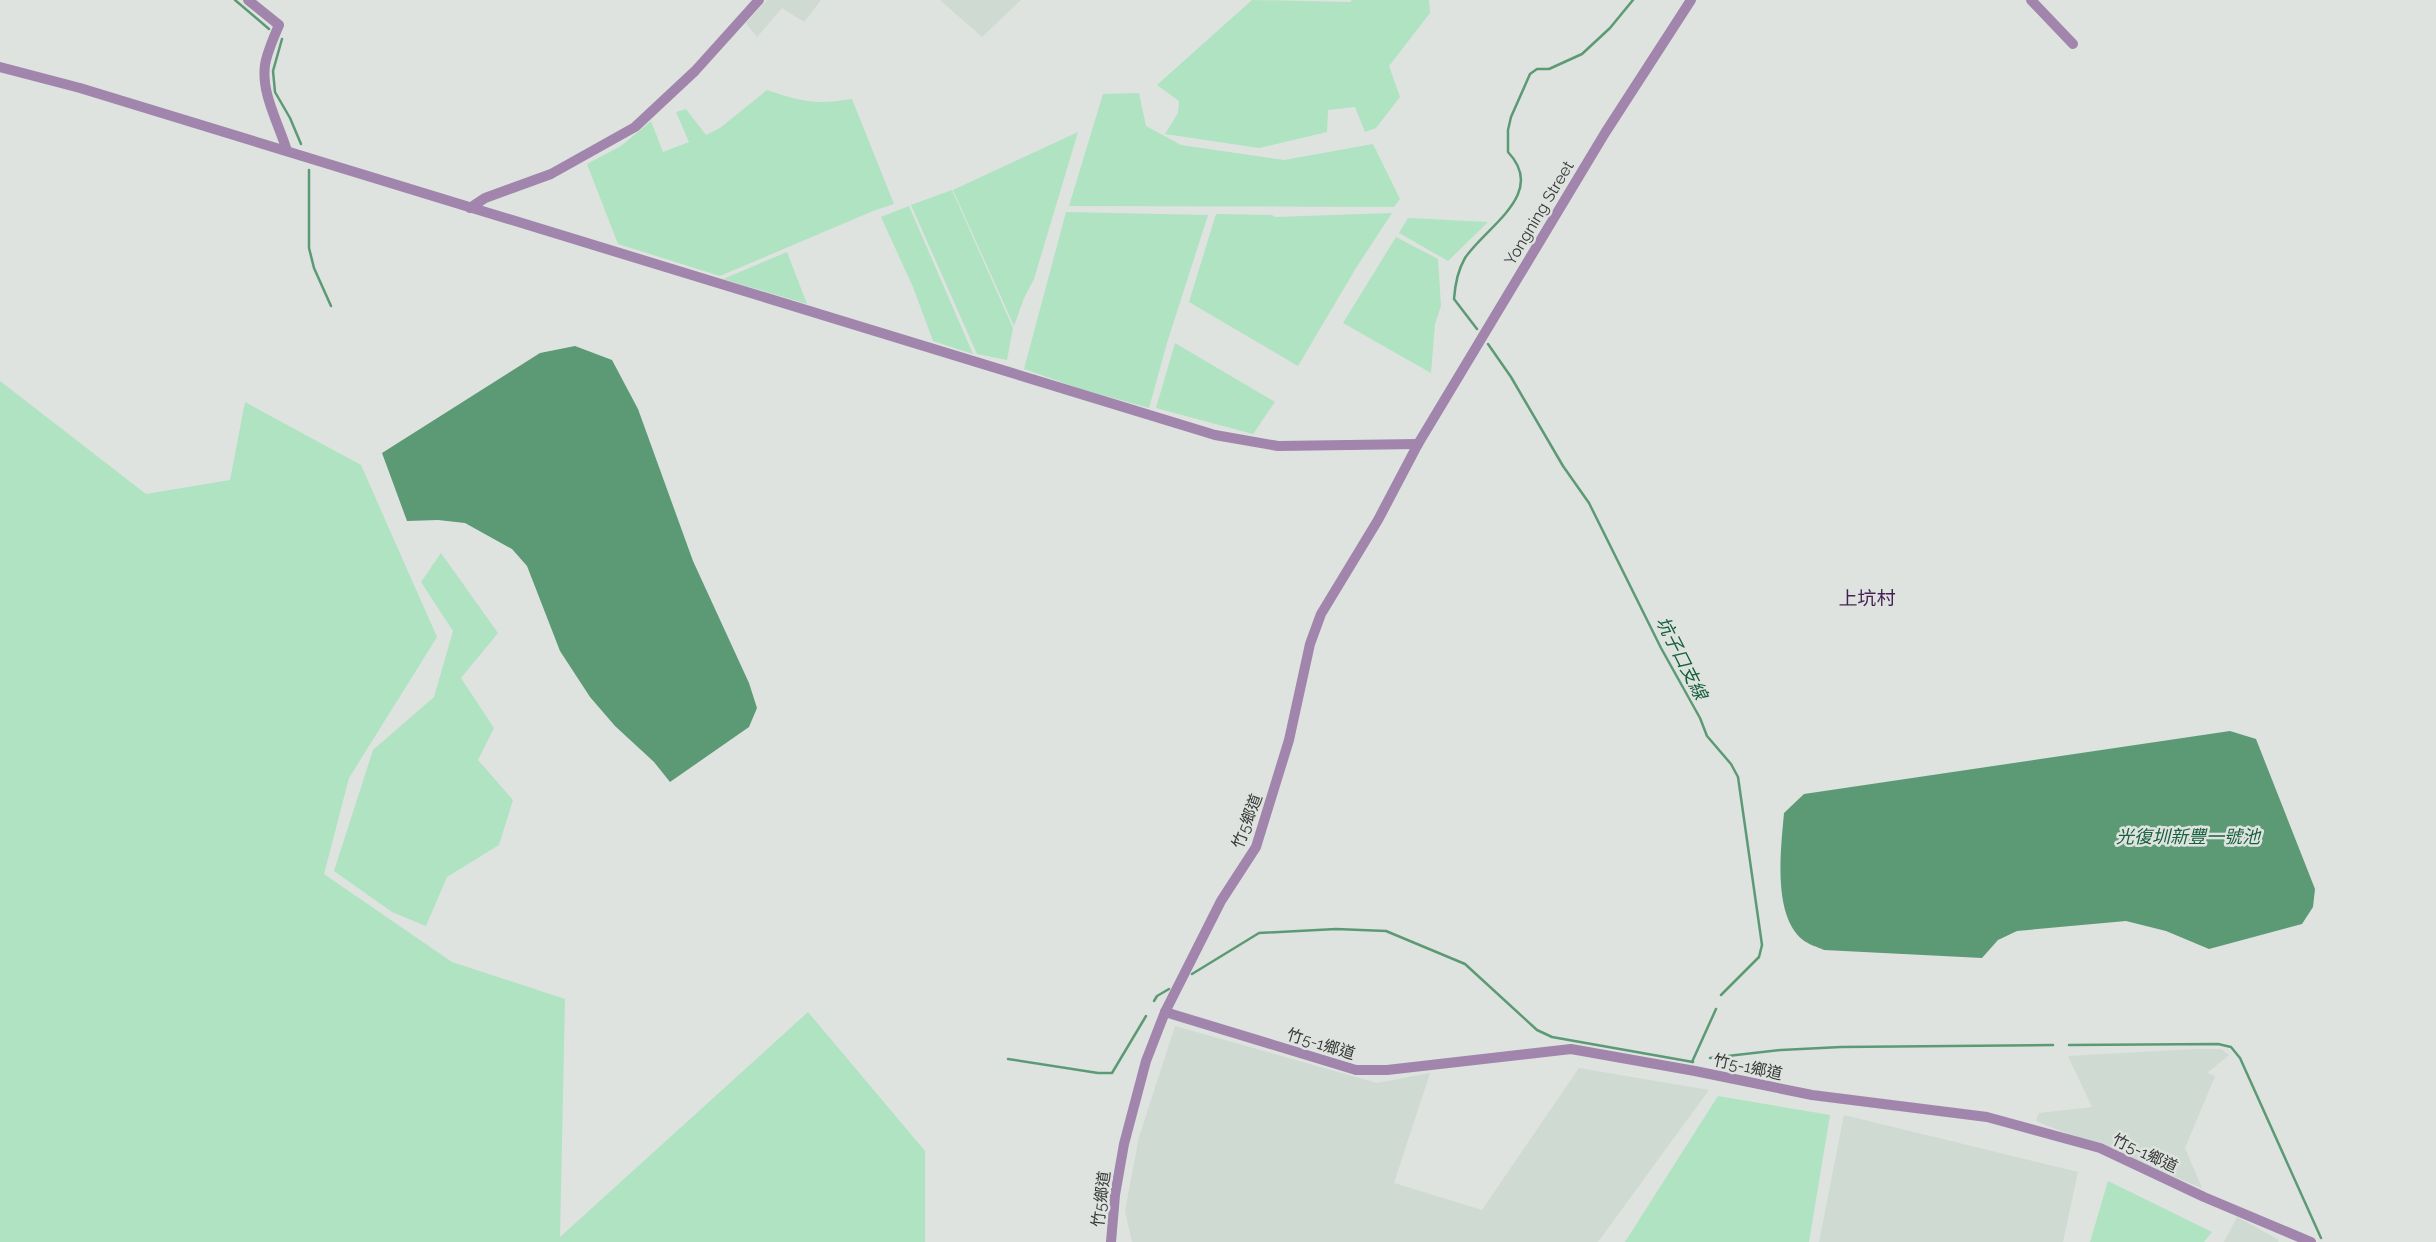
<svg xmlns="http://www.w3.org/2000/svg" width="2436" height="1242" font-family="Raleway,'Noto Sans TC',sans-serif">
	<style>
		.built { fill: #cedad2 }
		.green { fill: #afe3c2 }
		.water { fill: #5c9a76 }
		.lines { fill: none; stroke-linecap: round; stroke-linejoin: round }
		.stream { stroke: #5c9a76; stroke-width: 2.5 }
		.minor { stroke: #a185ac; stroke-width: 10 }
		.tertiary { stroke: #a185ac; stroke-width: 10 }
		.labels { text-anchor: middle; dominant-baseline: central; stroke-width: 5; stroke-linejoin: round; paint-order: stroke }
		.street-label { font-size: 16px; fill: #373937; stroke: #dee3df }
		.water-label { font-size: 18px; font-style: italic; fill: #165f3c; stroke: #dee3df }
		.quarter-label { font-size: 19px; fill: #451e53; stroke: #dee3df }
	</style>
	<rect width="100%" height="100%" fill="#dee3df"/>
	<!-- built -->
	<g class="built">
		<path d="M767 0H821L804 22 782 8 757 37 746 23Z"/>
		<path d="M940 0H1021L982 37Z"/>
		<path d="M1175 1026 1377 1083 1430 1073 1394 1183 1482 1210 1579 1068 1709 1090 1598 1242H1132L1125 1211 1139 1137Z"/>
		<path d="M2196 1049H2221L2229 1055 2207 1073 2215 1076 2185 1148 2202 1188 2036 1121 2039 1113 2092 1107 2068 1056Z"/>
		<path d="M1844 1115 2078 1172 2063 1242H1819Z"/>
		<path d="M2237 1217 2279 1240 2278 1242H2224Z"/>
	</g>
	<!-- green -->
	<g class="green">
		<path d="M1252 0 1350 2 1352 0H1429L1430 13 1389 66 1400 97 1376 128 1365 132 1355 107 1328 110 1327 132 1259 148 1165 134 1178 113 1179 101 1157 85Z"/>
		<path d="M767 90C802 102 816 105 852 99L894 204 873 211 720 276 618 244 587 164 621 146 651 121 663 152 689 142 676 112 686 109 706 135 720 128Z"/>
		<path d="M1139 93 1146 126 1181 145 1284 160 1373 144 1400 199 1394 207 1069 206 1103 94Z"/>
		<path d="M1078 132 1034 279 1024 298 1014 326 953 190Z"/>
		<path d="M952 190 1013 328 1007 360 977 354 911 205Z"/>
		<path d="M909 206 973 354 933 341 913 287 881 217Z"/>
		<path d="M1066 212 1208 215 1167 343 1149 408 1084 390 1024 369Z"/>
		<path d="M1392 213 1356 268 1298 366 1189 302 1216 214 1272 215 1275 217Z"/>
		<path d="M1408 218 1488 222 1448 261 1399 233Z"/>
		<path d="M1396 237 1438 259 1441 306 1435 324 1431 373 1343 323Z"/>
		<path d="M787 252 807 304 723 279Z"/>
		<path d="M1175 343 1275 402 1253 434 1156 408Z"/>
		<path d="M0 381 146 494 230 480 245 402 361 465 437 637 349 778 324 874 452 962 565 999 560 1237 808 1012 925 1151V1242H0Z"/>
		<path d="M441 553 498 633 461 678 494 728 478 760 513 800 499 845 447 877 426 926 392 912 334 871 373 750 434 697 453 631 421 582Z"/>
		<path d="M1718 1096 1830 1115 1809 1242H1625Z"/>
		<path d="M2108 1181 2212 1232 2204 1242H2090Z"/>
	</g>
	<!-- water -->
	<g class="water">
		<path d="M575 346 612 360 638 409 693 561 749 683 757 708 749 727 670 782 654 762 615 726 590 697 560 651 527 566 512 549 465 523 438 520 407 521 382 453 540 353Z"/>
		<path d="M2230 731 2256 739 2315 889 2313 907 2302 924 2209 949 2166 931 2126 921 2017 931 1998 940 1982 958 1824 950C1817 947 1808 944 1803 940 1772 915 1781 848 1784 813L1804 794Z"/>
	</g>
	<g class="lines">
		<!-- stream -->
		<g class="stream">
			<path d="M235 0 269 29"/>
			<path d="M282 39 273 71 275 92 290 118 301 144"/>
			<path d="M309 170V248L314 268 331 306"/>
			<path d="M1477 329 1454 299C1455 285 1458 270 1465 258 1485 227 1548 194 1508 152V130L1511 117 1530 74 1537 69H1549L1582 54 1610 28 1633 0"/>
			<path d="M1488 344 1511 377 1563 466 1589 503 1661 648 1700 718 1707 736 1731 764 1738 777 1762 945 1759 957 1721 995"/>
			<path d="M1192 974 1259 933 1336 929 1386 931 1465 964 1537 1030 1552 1037 1693 1062"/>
			<path d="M1154 1001 1157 996 1169 989"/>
			<path d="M2069 1045 2218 1044 2231 1047 2240 1058 2321 1238"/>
			<path d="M1710 1058 1781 1050 1841 1047 2053 1045"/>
			<path d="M1008 1059 1098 1073H1112L1146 1016"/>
			<path d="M1692 1062 1716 1009"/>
		</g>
		<!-- minor -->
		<g class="minor">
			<path d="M248 0 279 25C274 37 267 52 265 65 261 94 279 124 287 151"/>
			<path d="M2031 0 2073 44"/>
			<path d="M470 208 485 198 551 174 635 127 695 71 759 0"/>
		</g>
		<!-- tertiary -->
		<g class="tertiary">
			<path d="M0 67 80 88 1215 435 1278 446 1418 444"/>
			<path d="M1165 1012 1356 1070H1387L1571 1049 1695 1071 1812 1095 1987 1117 2100 1148 2204 1197 2311 1242"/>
			<path d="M1111 1242 1115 1195 1124 1144 1146 1061 1165 1012 1221 901 1256 847 1289 740 1310 644 1321 614 1378 520 1418 444 1605 133 1691 0"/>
		</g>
	</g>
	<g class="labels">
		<!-- street labels -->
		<g class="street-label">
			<text transform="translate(1539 213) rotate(-59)">Yongning Street</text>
			<text transform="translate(1247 821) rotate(-69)">竹5鄉道</text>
			<text transform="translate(1321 1044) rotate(17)">竹5-1鄉道</text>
			<text transform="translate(1748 1067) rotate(12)">竹5-1鄉道</text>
			<text transform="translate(2145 1153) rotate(25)">竹5-1鄉道</text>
			<text transform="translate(1101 1199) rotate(-83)">竹5鄉道</text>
		</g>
		<!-- water labels -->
		<g class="water-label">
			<text transform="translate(1682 658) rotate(63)">坑子口支線</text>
			<text x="2188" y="836">光復圳新豐一號池</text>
		</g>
		<!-- quarter labels -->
		<g class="quarter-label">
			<text x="1867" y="598">上坑村</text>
		</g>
	</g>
</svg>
